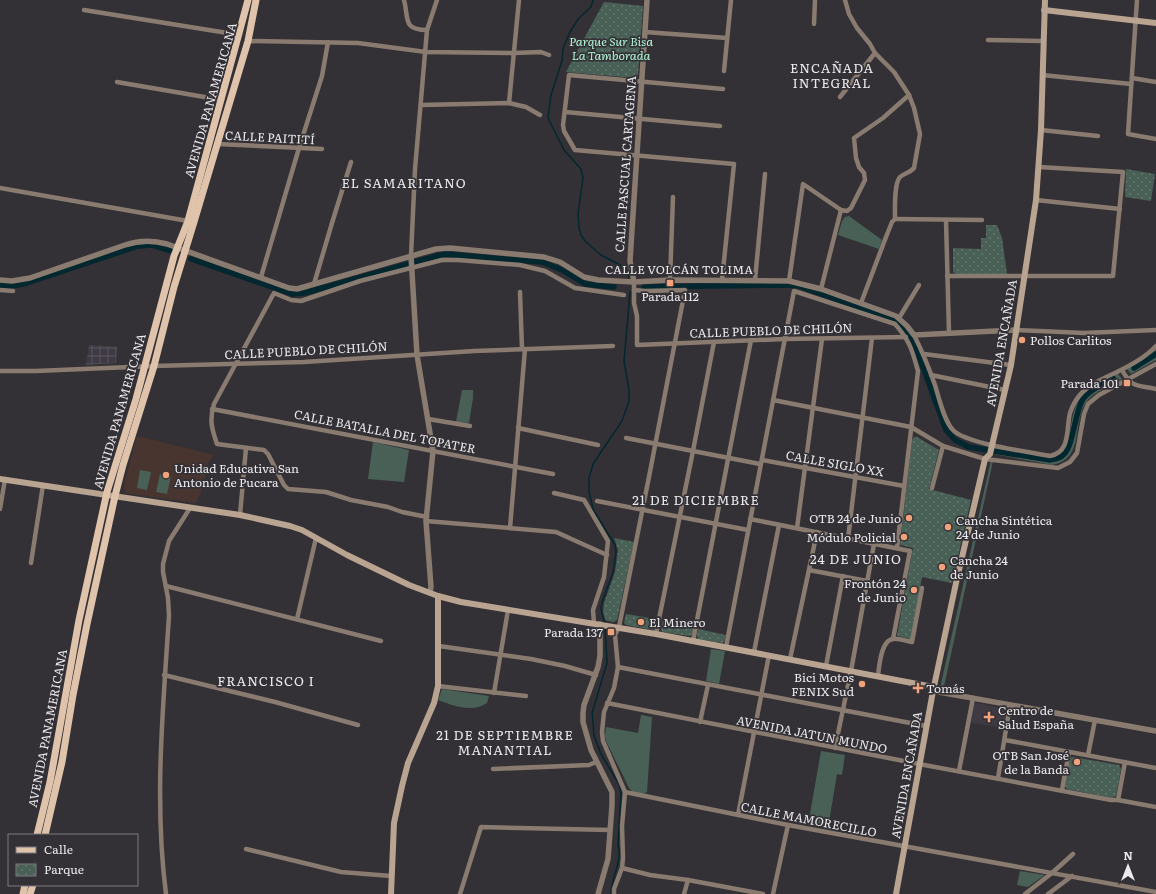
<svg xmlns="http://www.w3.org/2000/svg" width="1156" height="894" font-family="Literata,serif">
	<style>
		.industrial { fill: url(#industrial-grid) }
		.education { fill: #48352f }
		.built { fill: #3e3943 }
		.grass { fill: #486055 }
		.park { fill: url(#park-dots) }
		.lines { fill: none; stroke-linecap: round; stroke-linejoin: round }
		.stream { stroke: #02272f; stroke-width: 1.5 }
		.canal { stroke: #02272f; stroke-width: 5.5 }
		.minor { stroke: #897b6f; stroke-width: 4.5 }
		.tertiary { stroke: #897b6f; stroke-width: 5.5 }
		.secondary { stroke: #b9a491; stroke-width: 6 }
		.primary { stroke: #dfc3ab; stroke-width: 7 }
		.poi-dot { fill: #f1a27b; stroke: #343136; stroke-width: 1.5 }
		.labels { text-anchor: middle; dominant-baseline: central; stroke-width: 3.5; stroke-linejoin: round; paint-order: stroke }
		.park-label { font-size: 12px; font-style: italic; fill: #b0f6d5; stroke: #343136 }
		.street-label { font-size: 12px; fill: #eae9ec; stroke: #343136 }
		.poi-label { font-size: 12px; fill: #eae9ec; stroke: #343136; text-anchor: start }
		.neighbourhood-label { font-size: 13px; letter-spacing: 1px; fill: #eae9ec; stroke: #343136 }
	</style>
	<defs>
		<pattern id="industrial-grid" width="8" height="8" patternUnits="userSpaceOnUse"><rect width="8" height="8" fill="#3e3943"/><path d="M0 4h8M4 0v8" fill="none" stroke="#5a565e"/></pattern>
		<pattern id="park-dots" width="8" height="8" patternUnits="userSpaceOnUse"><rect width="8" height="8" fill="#486055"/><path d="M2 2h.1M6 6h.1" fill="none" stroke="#63776e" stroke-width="1.8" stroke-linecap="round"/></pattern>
	</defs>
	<rect width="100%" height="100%" fill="#343136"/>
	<!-- industrial -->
	<path class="industrial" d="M89 345 117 347 116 363 86 365Z"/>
	<!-- education -->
	<path class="education" d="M137 436 214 455 208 463 202 489 196 503 125 493 124 484Z"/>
	<!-- built -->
	<path class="built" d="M976 703 1005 709 1006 710 1004 728 971 723 974 705Z"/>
	<!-- grass -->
	<g class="grass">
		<path d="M849 216 882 240 879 249 838 235 842 221 845 217Z"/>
		<path d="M1156 349V360L1131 374 1127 369 1152 354Z"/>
		<path d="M1118 374 1122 379C1111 386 1095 391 1087 401 1071 422 1086 459 1052 465L994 454 995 448C1010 451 1042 460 1055 457 1060 455 1064 451 1067 447 1071 435 1070 421 1075 409 1081 390 1101 382 1118 374Z"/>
		<path d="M462 390H473V398L469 423 456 422Z"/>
		<path d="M373 442 409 450 404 482 368 479Z"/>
		<path d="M991 460 993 461 943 691 938 689 940 688Z"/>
		<path d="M140 470 151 472 147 490 137 488Z"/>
		<path d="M160 474 171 476 167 494 156 492Z"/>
		<path d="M711 649 725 651 719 684 706 681Z"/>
		<path d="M442 689 489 696 487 703C472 713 454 706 438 700Z"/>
		<path d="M641 715 652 717 647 792 643 794 633 792 629 788 606 741 605 735 606 727 638 733Z"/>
		<path d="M821 751 845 755 842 775 837 774 828 828 808 825Z"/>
		<path d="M1020 871 1045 875 1028 887 1017 885Z"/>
	</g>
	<!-- park -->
	<g class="park">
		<path d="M604 2 643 6 638 75 635 78 566 72Z"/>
		<path d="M1126 169 1155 174 1151 201 1125 197Z"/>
		<path d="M986 225H997L1002 238 1007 274H956L953 272V248L981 249V238H986Z"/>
		<path d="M914 437H917L939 450 929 489 971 500 952 583 922 577 911 639 897 636 913 548 900 545 912 440Z"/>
		<path d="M614 538 634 542 617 620 613 622 605 620 603 612 604 603 615 572 618 550Z"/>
		<path d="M626 614 656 619 655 628 653 630 626 625 624 623Z"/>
		<path d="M663 620 694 626 692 635 689 636 662 632 661 628Z"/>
		<path d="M698 629 726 635 724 642 722 643 698 639 697 636Z"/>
		<path d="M1073 757 1119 765 1121 769 1116 796 1112 798 1067 789 1065 786 1070 758Z"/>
	</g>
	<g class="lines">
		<!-- stream -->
		<g class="stream">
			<path d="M593 0 591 7 578 19 570 32 563 48 562 61 551 95 548 118 564 150 581 169 583 178 578 214 579 228 581 235 585 241 601 255 620 265 625 270 629 277"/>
			<path d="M605 624 601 609 602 602 613 573 616 552 615 545 593 509 589 491V478L593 464 601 452 622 421 629 401V390L624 361 630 292"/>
			<path d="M605 628 607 663 592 713 593 722 594 736 601 754 619 784 621 793 618 845C623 860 611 878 611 894"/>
		</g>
		<!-- canal -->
		<g class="canal">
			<path d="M191 259 292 294 304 293 444 254 542 262 562 270 585 284 614 287"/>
			<path d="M0 285 11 286 24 284 138 246 152 245 172 251"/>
			<path d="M644 287 787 285 799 286 899 322 911 337 915 345 946 430 955 440 969 447 1050 460C1054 459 1058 459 1062 456 1074 448 1074 413 1083 399 1089 390 1103 384 1113 378"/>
			<path d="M1134 368 1156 354"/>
		</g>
		<!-- minor -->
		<g class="minor">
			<path d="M404 0C409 18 402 30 427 30"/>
			<path d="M845 0 849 14 857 28 870 44 875 53 894 72 909 95 914 108 920 134 914 168C910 173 904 173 900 177 894 183 895 209 895 219L892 222 886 237 861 303"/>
			<path d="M1137 0 1128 134 1156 139"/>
			<path d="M84 10 240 35"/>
			<path d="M814 24 815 0"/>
			<path d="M645 32 727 38"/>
			<path d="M988 40 1043 41"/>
			<path d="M248 41 358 43 426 52 514 53 541 52 549 55"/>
			<path d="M724 71 731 0"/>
			<path d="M1042 75 1131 84"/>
			<path d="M1132 78 1156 82"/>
			<path d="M117 82 222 100"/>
			<path d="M840 97 875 53"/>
			<path d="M509 103 519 0"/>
			<path d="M421 105 509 103 526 107 540 115"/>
			<path d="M565 112 720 126"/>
			<path d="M1041 130 1098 136"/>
			<path d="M217 144 322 149"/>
			<path d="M0 188 188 221"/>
			<path d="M1036 200 1120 209"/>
			<path d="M895 219 982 220"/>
			<path d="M946 220 949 333"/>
			<path d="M411 256 415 169 427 30 437 0"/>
			<path d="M947 276H1113L1123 172 1039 167"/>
			<path d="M261 277 299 148 322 76 328 42"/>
			<path d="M670 280 673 197"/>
			<path d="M722 280 734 164 575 150 564 131 563 125 569 75 723 89"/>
			<path d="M755 280 765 174"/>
			<path d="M789 281 803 184 841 210"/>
			<path d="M634 282V303L637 316V345L785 339 906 337"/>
			<path d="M314 284 332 223 351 162"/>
			<path d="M821 289 841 210 847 211 851 208 865 180 864 173 859 167 856 158 854 138 883 118 909 95"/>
			<path d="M0 290 13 291"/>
			<path d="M520 292 522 349"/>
			<path d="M899 318 919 285"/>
			<path d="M1016 330 1084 333 1156 330"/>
			<path d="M914 335C922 351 929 368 935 385 939 398 944 421 953 430 966 444 1030 452 1050 456 1071 452 1066 429 1070 413 1072 407 1075 401 1079 396 1088 385 1102 379 1115 373 1129 366 1145 358 1156 346"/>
			<path d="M924 354 1011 365"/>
			<path d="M1122 370C1132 388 1136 385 1156 389"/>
			<path d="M0 371H36L154 366 304 362 474 351 613 346"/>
			<path d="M931 375 1005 390"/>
			<path d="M773 400 911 427 943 446 985 459 1058 468 1070 462 1077 453 1084 414 1088 404 1099 395 1156 364"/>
			<path d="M212 409 553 474"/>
			<path d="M428 419 470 426"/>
			<path d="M518 428 598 445"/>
			<path d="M626 438 760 464"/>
			<path d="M762 460 904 486"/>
			<path d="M932 488 943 446"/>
			<path d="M554 493 584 500 608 541 604 577 593 610 594 623"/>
			<path d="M597 501 748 530"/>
			<path d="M0 509 5 479"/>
			<path d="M240 515 246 448"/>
			<path d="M427 517 402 512 388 507 351 500 326 492 288 489 284 485 268 454 264 450 217 444C212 429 209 421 214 404L274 293 291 300 301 301 360 281 442 260H458L520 265 545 271 575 288 624 295"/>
			<path d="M750 519 910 551 893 639"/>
			<path d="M426 521 556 532 607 555"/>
			<path d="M510 528 525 349"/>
			<path d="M797 528 822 339"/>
			<path d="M848 539 872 338"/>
			<path d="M31 563 43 485"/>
			<path d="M809 570 867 581"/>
			<path d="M166 586 381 641"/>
			<path d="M297 619 316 538"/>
			<path d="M656 634 693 451 714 342"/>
			<path d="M693 641 751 340"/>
			<path d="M439 646 531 659 565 666 596 675"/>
			<path d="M726 647 794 291 895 324C910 341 912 350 918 371L897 548"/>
			<path d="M754 652 779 525"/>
			<path d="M790 659 817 532"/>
			<path d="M826 666 843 576"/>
			<path d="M618 667 926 726"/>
			<path d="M164 675 275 702 358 725"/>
			<path d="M878 676C879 667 881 640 893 639 898 638 906 641 912 642L922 588"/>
			<path d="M438 686 526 696"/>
			<path d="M494 693 508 610"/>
			<path d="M607 703 919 764 1111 800H1118L1156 807"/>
			<path d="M700 722 708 685"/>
			<path d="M1005 740 1156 768"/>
			<path d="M835 748 851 671 874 544"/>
			<path d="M1088 755 1095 720"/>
			<path d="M493 769 589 765 596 762"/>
			<path d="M959 771 973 698"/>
			<path d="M998 778 1010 705"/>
			<path d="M1062 790 1069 752"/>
			<path d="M625 792 788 825 1156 892"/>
			<path d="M1118 800 1125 762"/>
			<path d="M738 815 769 655"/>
			<path d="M246 849 341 872 391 876"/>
			<path d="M622 868 650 875 688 880 763 894"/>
			<path d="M166 894C154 802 163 708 169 616L168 598 163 572V564L169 541 190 508"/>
			<path d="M460 894 481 827 610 830"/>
			<path d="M614 894V889L622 868 623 858 622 826 625 792 603 741 602 732 604 712 614 688 618 667 615 635 619 627 649 477 685 290 645 291 634 290"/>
			<path d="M684 894 688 880"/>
			<path d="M773 894 788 825"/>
			<path d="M1025 894 1052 873 1073 854"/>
			<path d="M1048 894 1072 876"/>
		</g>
		<!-- tertiary -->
		<g class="tertiary">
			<path d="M411 256 417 355 433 451 426 521 431 587 430 592"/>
			<path d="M0 280 12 281 30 278 125 245C140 240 152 240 167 244L289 288 297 289 436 249 450 248 544 257 560 262 584 277 598 280 634 282 670 280 789 281 821 289 896 316 907 326 914 335 1016 330"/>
			<path d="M634 282 630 261 647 0"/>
			<path d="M933 691 1156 731"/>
			<path d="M598 894 608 859 612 805V792L591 750 583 722V713L584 705 598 667 600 656V624"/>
		</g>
		<!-- secondary -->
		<g class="secondary">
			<path d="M1044 10 1156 23"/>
			<path d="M0 479 240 515 290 526 302 530 347 555 409 585 438 596 461 602 656 634 933 687"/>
			<path d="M391 894 394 823 402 786 408 763 434 703 438 686V596"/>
			<path d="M896 894 933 691 956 583 985 459 990 454 1011 365 1036 200 1041 130 1045 0"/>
		</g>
		<!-- primary -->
		<g class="primary">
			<path d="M37 835 50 782 79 620 107 492 136 399 174 256 188 221 248 0"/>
			<path d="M45 835 62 762 73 695 87 624 115 496 123 465 154 366 174 287 194 222 248 41 256 0"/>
			<path d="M23 894 25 885"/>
			<path d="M30 894 33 885"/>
		</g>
	</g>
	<!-- markers -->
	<g class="poi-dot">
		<rect x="666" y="279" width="8" height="8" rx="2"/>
		<circle cx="1022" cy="340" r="4"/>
		<rect x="1123" y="379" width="8" height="8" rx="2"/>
		<circle cx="166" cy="475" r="4"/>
		<circle cx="909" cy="518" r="4"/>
		<circle cx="948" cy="527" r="4"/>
		<circle cx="904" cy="537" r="4"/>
		<circle cx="942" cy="567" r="4"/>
		<circle cx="914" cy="590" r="4"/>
		<circle cx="641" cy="622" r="4"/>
		<rect x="607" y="628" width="8" height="8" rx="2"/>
		<circle cx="862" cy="684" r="4"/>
		<path d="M916 682h4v4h4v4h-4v4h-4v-4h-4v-4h4z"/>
		<path d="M987 711h4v4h4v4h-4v4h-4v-4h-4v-4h4z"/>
		<circle cx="1077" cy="762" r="4"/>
	</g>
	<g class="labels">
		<!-- park labels -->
		<g class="park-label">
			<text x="611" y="41">Parque Sur Bisa<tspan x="611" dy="14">La Tamborada</tspan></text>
		</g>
		<!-- street labels -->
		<g class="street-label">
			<text transform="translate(210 100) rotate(-74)">AVENIDA PANAMERICANA</text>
			<text transform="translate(270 137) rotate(3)">CALLE PAITITÍ</text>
			<text transform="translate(625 164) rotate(-86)">CALLE PASCUAL CARTAGENA</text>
			<text x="679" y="269">CALLE VOLCÁN TOLIMA</text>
			<text transform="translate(771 330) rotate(-2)">CALLE PUEBLO DE CHILÓN</text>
			<text transform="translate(1001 343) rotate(-80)">AVENIDA ENCAÑADA</text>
			<text transform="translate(306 350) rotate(-3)">CALLE PUEBLO DE CHILÓN</text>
			<text transform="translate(119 411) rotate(-74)">AVENIDA PANAMERICANA</text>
			<text transform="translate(385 431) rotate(11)">CALLE BATALLA DEL TOPATER</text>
			<text transform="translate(835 463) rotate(10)">CALLE SIGLO XX</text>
			<text transform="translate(47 728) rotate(-79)">AVENIDA PANAMERICANA</text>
			<text transform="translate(812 734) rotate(11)">AVENIDA JATUN MUNDO</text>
			<text transform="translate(906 775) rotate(-80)">AVENIDA ENCAÑADA</text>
			<text transform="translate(809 819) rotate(11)">CALLE MAMORECILLO</text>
		</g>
		<!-- poi labels -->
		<g class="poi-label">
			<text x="670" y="296" text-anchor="middle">Parada 112</text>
			<text x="1030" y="340">Pollos Carlitos</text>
			<text x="1119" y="383" text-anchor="end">Parada 101</text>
			<text x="174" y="468">Unidad Educativa San<tspan x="174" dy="14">Antonio de Pucara</tspan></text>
			<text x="901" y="518" text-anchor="end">OTB 24 de Junio</text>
			<text x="956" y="520">Cancha Sintética<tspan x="956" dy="14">24 de Junio</tspan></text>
			<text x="896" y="537" text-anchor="end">Módulo Policial</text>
			<text x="950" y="560">Cancha 24<tspan x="950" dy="14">de Junio</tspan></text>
			<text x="906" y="583" text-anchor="end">Frontón 24<tspan x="906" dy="14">de Junio</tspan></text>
			<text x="649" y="622">El Minero</text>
			<text x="603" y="632" text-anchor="end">Parada 137</text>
			<text x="854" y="677" text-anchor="end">Bici Motos<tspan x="854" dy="14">FENIX Sud</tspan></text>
			<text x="926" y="688">Tomás</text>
			<text x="998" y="710">Centro de<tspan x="998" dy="14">Salud España</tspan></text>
			<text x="1069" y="755" text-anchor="end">OTB San José<tspan x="1069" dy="14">de la Banda</tspan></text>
		</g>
		<!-- neighbourhood labels -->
		<g class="neighbourhood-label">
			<text x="832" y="67">ENCAÑADA<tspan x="832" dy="15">INTEGRAL</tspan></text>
			<text x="404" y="182">EL SAMARITANO</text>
			<text x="696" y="499">21 DE DICIEMBRE</text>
			<text x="856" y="558">24 DE JUNIO</text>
			<text x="266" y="680">FRANCISCO I</text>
			<text x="505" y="734">21 DE SEPTIEMBRE<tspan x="505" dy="15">MANANTIAL</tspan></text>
		</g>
	</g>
	<!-- legend -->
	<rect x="8" y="834" width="130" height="52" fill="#343136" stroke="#7d7b7f"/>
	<rect x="16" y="847" width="20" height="6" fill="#dfc3ab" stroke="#7d7b7f"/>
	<text x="44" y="854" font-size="12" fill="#eae9ec">Calle</text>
	<rect x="16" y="864" width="20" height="12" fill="url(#park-dots)" stroke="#7d7b7f"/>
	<text x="44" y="874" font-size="12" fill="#eae9ec">Parque</text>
	<!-- north arrow -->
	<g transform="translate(1128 866)" stroke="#343136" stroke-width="3" paint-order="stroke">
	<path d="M0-3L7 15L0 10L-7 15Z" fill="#eae9ec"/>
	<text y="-6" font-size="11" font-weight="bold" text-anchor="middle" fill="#eae9ec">N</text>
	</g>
</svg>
